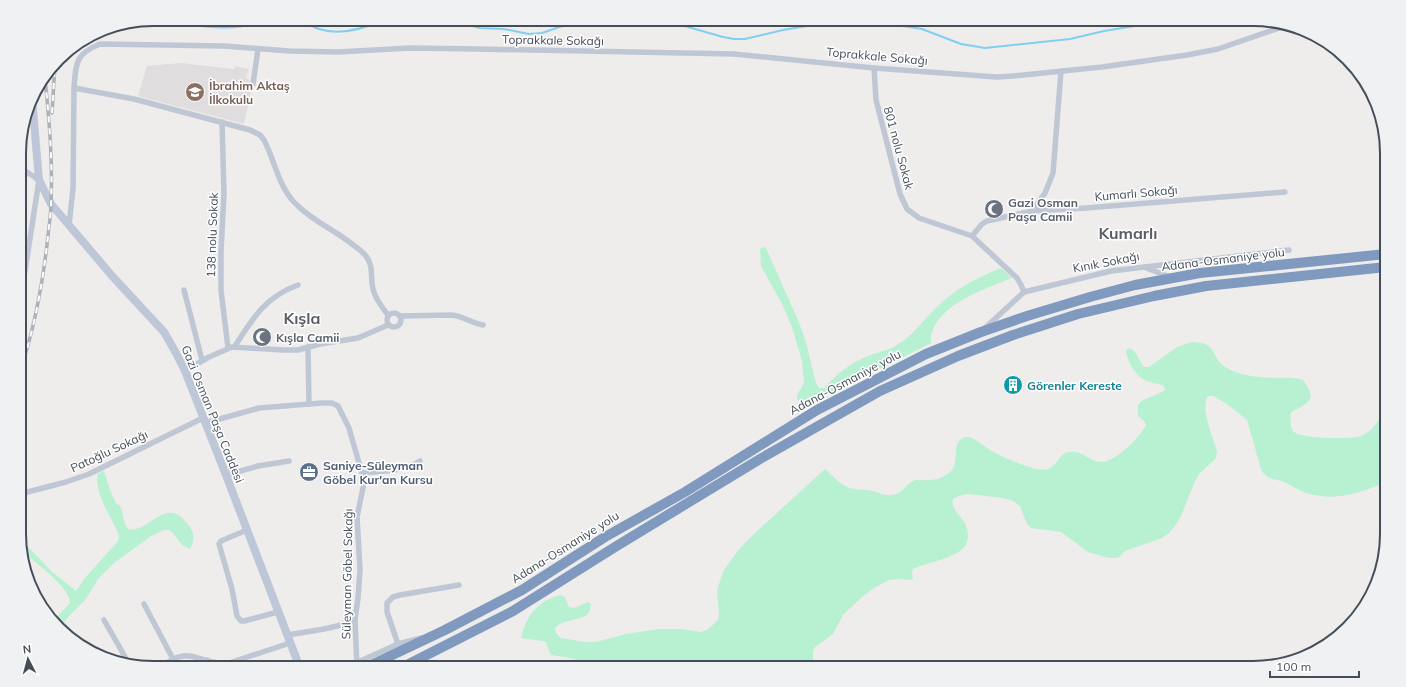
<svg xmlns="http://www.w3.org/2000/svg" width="1406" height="687" font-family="Mulish,sans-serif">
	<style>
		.education { fill: #e0ddde }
		.green { fill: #b7f1d2 }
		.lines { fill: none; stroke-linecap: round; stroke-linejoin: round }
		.stream { stroke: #81cff0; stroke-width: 2 }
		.street { stroke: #bec7d3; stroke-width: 5.5 }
		.secondary { stroke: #bdc7d7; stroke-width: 8 }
		.highway { stroke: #8099bf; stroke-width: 10 }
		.rail-casing { stroke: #aeb1b7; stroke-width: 3.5 }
		.rail { stroke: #fff; stroke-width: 2; stroke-dasharray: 6; stroke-linecap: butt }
		.labels { text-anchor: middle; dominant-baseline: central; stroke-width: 3; stroke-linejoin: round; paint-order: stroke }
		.street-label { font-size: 12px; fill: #444e5b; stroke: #fff }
		.education-label { font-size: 12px; font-weight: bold; fill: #785e54; stroke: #fff; text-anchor: start }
		.worship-label { font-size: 12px; font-weight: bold; fill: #5b616d; stroke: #fff; text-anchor: start }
		.culture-label { font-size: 12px; font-weight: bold; fill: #0d838f; stroke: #fff; text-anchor: start }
		.service-label { font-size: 12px; font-weight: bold; fill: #4e5e75; stroke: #fff; text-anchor: start }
		.district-label { font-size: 16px; font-weight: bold; fill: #595c62; stroke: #fff }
		.rim { fill: none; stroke: #444e5b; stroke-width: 2 }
	</style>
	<rect width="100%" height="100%" fill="#efecec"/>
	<!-- education -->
	<path class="education" d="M181 63 234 69 235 66 249 69 246 78 250 80 248 87 252 88 244 124 138 96 147 66Z"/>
	<!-- green -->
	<g class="green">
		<path d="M763 247 766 248 798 320 806 342 816 383 819 388H824C837 374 850 363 868 356 878 352 888 351 897 345 913 336 923 320 937 307 958 287 974 279 1001 268L1012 278C985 289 929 307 931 343L804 407 797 399V395L804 383 802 361 792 327 782 304 761 266 760 249Z"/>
		<path d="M1192 342C1220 342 1209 358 1227 368 1241 376 1257 377 1273 378 1283 378 1293 377 1303 380 1318 400 1309 403 1291 412 1290 417 1290 426 1293 431 1299 439 1346 439 1356 437 1359 437 1363 435 1365 434 1376 428 1379 417 1387 408V482C1359 493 1336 502 1306 493 1298 490 1291 485 1284 482 1274 478 1266 480 1261 469L1247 420 1227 404 1213 396H1208C1200 408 1213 438 1217 451L1216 458 1199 474 1195 481 1181 516 1175 526 1169 533 1162 538 1125 551 1118 558H1109L1088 552 1061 532 1031 528 1027 524 1020 506 1013 501 1003 498 968 494 959 496 953 499C950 513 968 517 968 535 968 539 967 543 965 546 955 559 927 562 913 569L912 573 913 580 898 579 889 580 874 588 862 597 843 615 833 634 815 647 813 651V668H597L570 658 551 655 549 651 546 642 543 641 521 638C526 616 538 600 561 595L565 597 569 607 574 608 588 602 591 604C590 625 568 615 555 628L556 633 561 638 585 642H596L626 634 659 629H681L700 632 707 630 718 620 719 614 717 590 720 581 724 570 731 560 741 547 756 532 825 469C834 477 842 487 854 489 861 490 869 489 876 492 882 494 888 497 896 494 903 492 907 483 915 480 920 479 925 481 930 480 939 480 946 476 952 470 960 461 950 440 966 437 973 436 981 444 987 448 1001 457 1021 465 1037 469 1061 474 1054 449 1075 452 1084 453 1092 462 1101 462 1116 462 1140 437 1146 425L1144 421 1138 416V405C1144 396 1156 397 1165 390L1164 386C1158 383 1149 383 1143 379 1135 375 1126 358 1126 350L1130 348C1137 352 1139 361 1144 367H1149L1177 347Z"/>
		<path d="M104 471 111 493 116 503 121 507 125 524 128 529C146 534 164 500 182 518 186 522 190 526 192 531 195 537 193 543 190 549L182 545 173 533 169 530H164L151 536 114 563 98 579 86 599 68 617 61 627 53 621 70 603C71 587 31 560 20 549V538L50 570 76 591 85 578 118 541 119 535C112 518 93 492 98 473Z"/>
	</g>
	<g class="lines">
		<!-- stream -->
		<g class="stream">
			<path d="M160 19C197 27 236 33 272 19"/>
			<path d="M296 19C304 22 311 26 319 29 341 36 364 29 385 19"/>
			<path d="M453 19 464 24 480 28 504 29 529 34 542 33 571 23 594 19"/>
			<path d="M626 19 660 21 681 25 723 37 734 39H745L783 30 813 25 846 23 890 24 922 29 961 44 985 48 1070 39 1104 31 1141 25 1180 21 1222 19"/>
		</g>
		<!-- street -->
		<g class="street">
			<path d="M874 68 876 100 900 194 907 209 919 218 972 236 1017 278 1021 285 1024 292 984 329"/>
			<path d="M253 84 258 49"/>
			<path d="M74 88C76 63 75 54 100 44L224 46 289 51 338 52 410 48 477 49 734 54 874 68 997 77 1013 76 1102 67 1187 55 1218 49 1285 26"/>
			<path d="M222 122 224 193 221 251V290L228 348"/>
			<path d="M19 167 39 180 25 271 20 300"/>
			<path d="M1032 211 1045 193 1053 173 1061 71"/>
			<path d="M69 225 73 189 74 88 134 99 250 130 260 135 264 140C274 159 278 184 293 201 309 219 333 229 352 244 357 248 362 251 366 256 374 266 370 277 373 289 375 299 382 307 388 315"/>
			<path d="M972 236 982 224 987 221 1032 211 1086 208 1285 192"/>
			<path d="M1144 267 1170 277"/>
			<path d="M184 290 202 360"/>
			<path d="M1024 292 1111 271 1289 250"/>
			<circle cx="394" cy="320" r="7"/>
			<path d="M400 316 452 315C462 316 472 323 483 325"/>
			<path d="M235 346C253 318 265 297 298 285"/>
			<path d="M308 347 309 404"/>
			<path d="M185 371 209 357 232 347 283 350H298L320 344 358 338 388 325"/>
			<path d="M205 423 259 408 322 403H332L338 406 349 428 363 477 364 483 357 517 360 570 358 598 355 619 357 668"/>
			<path d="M363 473C382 471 403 472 420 461"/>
			<path d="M226 475 258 466 289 461"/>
			<path d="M20 494 66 482 89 474 203 418"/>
			<path d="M247 530 221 541 219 544 232 589 237 616 241 621H244L278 612"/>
			<path d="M144 604 173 659"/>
			<path d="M104 620 128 662"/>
			<path d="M287 635C304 632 343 628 355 619"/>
			<path d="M398 644 387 612V603L393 597 400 595 459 585"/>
			<path d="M160 668C190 642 199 666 229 663L290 643"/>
			<path d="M207 668V660"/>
			<path d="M345 668 398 644 421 638"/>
		</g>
		<!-- secondary -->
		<path class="secondary" d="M32 98 39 180 51 204 113 277 164 332 176 353 185 371 226 475 300 668"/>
		<!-- highway -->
		<g class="highway">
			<path d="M365 668 445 630 522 590 605 537 685 492 817 410 926 354 981 332 1027 316 1090 297 1135 285 1200 273 1386 254"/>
			<path d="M401 668 513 611 615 547 760 459 880 391 958 356 1013 335 1078 314 1154 296 1206 286 1386 267"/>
		</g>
		<defs>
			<g id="rail">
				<path d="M52 113 55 65"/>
				<path d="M20 371C35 327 43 282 48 236 49 225 51 214 51 203 53 161 49 119 45 78"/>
			</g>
		</defs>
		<!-- rail casing -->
		<use href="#rail" class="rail-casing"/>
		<!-- rail -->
		<use href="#rail" class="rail"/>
	</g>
	<!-- icons -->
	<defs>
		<symbol id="school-disc" viewBox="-11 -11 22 22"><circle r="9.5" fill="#8d6e63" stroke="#fff"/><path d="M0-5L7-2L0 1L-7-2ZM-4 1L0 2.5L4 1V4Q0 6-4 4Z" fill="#fff"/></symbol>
		<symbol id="mosque-disc" viewBox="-11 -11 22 22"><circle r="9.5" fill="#6b7280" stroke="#fff"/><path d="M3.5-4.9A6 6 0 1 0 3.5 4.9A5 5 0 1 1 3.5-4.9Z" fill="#fff"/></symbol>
		<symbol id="building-disc" viewBox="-11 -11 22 22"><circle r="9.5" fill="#0f9aa8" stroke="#fff"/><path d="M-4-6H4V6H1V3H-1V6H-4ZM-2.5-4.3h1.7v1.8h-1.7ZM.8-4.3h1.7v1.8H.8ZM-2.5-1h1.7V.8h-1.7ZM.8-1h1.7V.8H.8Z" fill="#fff"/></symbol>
		<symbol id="office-disc" viewBox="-11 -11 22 22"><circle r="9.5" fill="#5c6f8a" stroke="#fff"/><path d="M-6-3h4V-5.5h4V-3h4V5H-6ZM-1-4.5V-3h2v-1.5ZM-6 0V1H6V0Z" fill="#fff"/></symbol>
	</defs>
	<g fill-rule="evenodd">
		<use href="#school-disc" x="184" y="81" width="22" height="22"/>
		<use href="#mosque-disc" x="983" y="198" width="22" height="22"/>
		<use href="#mosque-disc" x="251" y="326" width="22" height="22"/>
		<use href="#building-disc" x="1002" y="374" width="22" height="22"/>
		<use href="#office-disc" x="298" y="461" width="22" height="22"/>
	</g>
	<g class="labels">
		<!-- street labels -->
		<g class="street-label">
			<text transform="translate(553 40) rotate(1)">Toprakkale Sokağı</text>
			<text transform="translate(877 56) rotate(5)">Toprakkale Sokağı</text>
			<text transform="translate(899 148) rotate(75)">801 nolu Sokak</text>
			<text transform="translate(1136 193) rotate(-5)">Kumarlı Sokağı</text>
			<text transform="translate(212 235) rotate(-88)">138 nolu Sokak</text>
			<text transform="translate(1223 259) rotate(-7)">Adana-Osmaniye yolu</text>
			<text transform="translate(1106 262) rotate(-11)">Kınık Sokağı</text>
			<text transform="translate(845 382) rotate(-28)">Adana-Osmaniye yolu</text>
			<text transform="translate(213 414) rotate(68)">Gazi Osman Paşa Caddesi</text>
			<text transform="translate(109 451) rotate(-25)">Patoğlu Sokağı</text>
			<text transform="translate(565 547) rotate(-32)">Adana-Osmaniye yolu</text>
			<text transform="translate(347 574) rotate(-89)">Süleyman Göbel Sokağı</text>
		</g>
		<!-- education labels -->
		<g class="education-label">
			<text x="209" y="85">İbrahim Aktaş<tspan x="209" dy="14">İlkokulu</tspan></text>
		</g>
		<!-- worship labels -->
		<g class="worship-label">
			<text x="1008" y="202">Gazi Osman<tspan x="1008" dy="14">Paşa Camii</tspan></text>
			<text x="276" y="337">Kışla Camii</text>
		</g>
		<!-- culture labels -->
		<g class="culture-label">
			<text x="1027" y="385">Görenler Kereste</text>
		</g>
		<!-- service labels -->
		<g class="service-label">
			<text x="323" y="465">Saniye-Süleyman<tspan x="323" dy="14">Göbel Kur'an Kursu</tspan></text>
		</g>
		<!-- district labels -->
		<g class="district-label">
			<text x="1128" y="233">Kumarlı</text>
			<text x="302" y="318">Kışla</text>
		</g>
	</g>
	<!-- crop -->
	<path d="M0 0H1406V687H0ZM153 26H1253A127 127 0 0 1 1380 153V534A127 127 0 0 1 1253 661H153A127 127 0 0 1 26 534V153A127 127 0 0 1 153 26Z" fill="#f0f1f2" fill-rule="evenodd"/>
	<path class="rim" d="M153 26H1253A127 127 0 0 1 1380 153V534A127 127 0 0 1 1253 661H153A127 127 0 0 1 26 534V153A127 127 0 0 1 153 26Z"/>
	<!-- north arrow -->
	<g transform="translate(28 659) rotate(354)" stroke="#ffffff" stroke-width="3" paint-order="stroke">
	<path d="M0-3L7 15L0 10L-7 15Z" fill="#444e5b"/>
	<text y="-6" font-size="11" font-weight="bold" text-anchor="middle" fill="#444e5b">N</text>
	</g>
	<!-- scale -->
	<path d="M1270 671v6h89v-6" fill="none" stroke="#444e5b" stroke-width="2"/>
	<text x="1276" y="671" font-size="12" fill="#444e5b" stroke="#ffffff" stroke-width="3" paint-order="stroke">100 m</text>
</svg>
